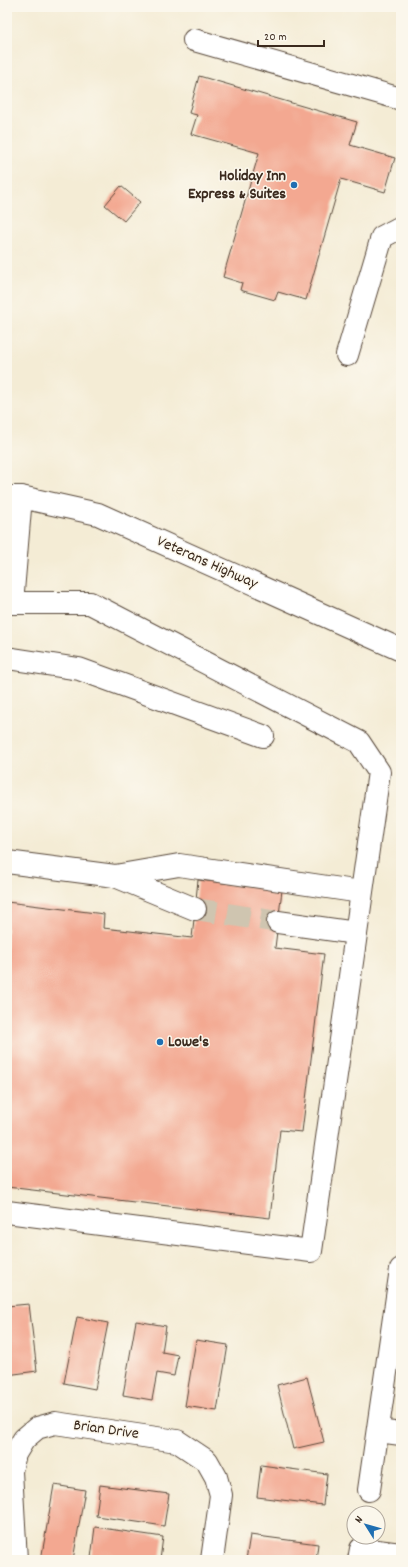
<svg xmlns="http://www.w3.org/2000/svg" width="408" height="1567" font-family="Dekko,sans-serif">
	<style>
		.building { fill: #f3a891 }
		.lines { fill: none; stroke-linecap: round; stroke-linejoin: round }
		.minor-tunnel { stroke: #cfc5b0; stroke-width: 22; stroke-dasharray: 22 11; stroke-linecap: butt }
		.minor-casing { stroke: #574739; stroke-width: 24 }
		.minor { stroke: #fff; stroke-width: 22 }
		.poi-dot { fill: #1f6fb2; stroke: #fbf7ec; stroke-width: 1.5 }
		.labels { text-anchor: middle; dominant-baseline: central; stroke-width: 3; stroke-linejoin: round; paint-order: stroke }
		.poi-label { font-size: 16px; font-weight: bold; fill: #3b2a1e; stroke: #fbf7ec; text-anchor: end }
		.street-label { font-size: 16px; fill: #3b2a1e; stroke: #fbf7ec }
	</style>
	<rect width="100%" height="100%" fill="#fbf7ec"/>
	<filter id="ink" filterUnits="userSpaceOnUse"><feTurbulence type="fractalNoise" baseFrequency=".025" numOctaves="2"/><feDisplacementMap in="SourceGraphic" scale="8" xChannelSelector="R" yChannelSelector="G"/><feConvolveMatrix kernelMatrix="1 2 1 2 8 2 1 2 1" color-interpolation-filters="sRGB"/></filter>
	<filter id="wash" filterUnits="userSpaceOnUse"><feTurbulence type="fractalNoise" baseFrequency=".012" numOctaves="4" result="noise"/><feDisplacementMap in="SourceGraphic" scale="16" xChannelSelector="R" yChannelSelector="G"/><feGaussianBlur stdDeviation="0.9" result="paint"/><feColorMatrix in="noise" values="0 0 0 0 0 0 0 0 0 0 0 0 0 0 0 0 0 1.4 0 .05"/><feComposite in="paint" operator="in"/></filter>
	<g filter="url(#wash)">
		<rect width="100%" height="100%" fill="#f4ecd5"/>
		<g id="blocks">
			<!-- building -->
			<g class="building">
				<path d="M199 76 357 122 350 145 395 158 385 192 341 179 306 300 278 292 275 300 240 290 242 283 223 277 259 153 191 134 197 115 189 113Z"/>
				<path d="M121 186 140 202 124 221 105 205Z"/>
				<path d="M198 880 282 890 275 948 324 954 302 1132 280 1130 270 1218 7 1187V902L104 914 103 928 192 938Z"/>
				<path d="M29 1304 37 1371 7 1375V1306Z"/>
				<path d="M77 1317 108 1323 95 1389 64 1383Z"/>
				<path d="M136 1321 166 1326 162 1352 178 1355 174 1376 157 1373 152 1400 123 1395Z"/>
				<path d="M196 1340 228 1345 217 1411 185 1406Z"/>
				<path d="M307 1377 324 1442 293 1449 277 1385Z"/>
				<path d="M261 1465 327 1474 323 1505 257 1497Z"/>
				<path d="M54 1485 85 1490 73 1560H41Z"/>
				<path d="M100 1485 169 1494 164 1526 96 1516Z"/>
				<path d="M95 1527 163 1537 160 1560H101L91 1558Z"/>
				<path d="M250 1535 318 1544 316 1560H246Z"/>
			</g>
		</g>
	</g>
	<g filter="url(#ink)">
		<use href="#blocks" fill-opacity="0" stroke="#574739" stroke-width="1"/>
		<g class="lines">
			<!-- minor-tunnel -->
			<path class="minor-tunnel" d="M195 909 278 922"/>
			<defs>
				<g id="minor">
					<path d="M194 40 401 99"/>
					<path d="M347 355 382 237 401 227"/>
					<path d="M7 497H21L98 514 401 650"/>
					<path d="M7 603H90L359 742 379 772 311 1251 7 1212"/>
					<path d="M12 603 21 497"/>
					<path d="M7 658 79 669 263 736"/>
					<path d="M7 862 115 876 179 865 361 892"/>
					<path d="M115 876 195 909"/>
					<path d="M278 922 356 933"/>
					<path d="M378 1431 401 1434"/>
					<path d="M369 1490 401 1269"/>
					<path d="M16 1560 11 1471 15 1454 24 1439 37 1428 55 1423 177 1441 207 1461 216 1477 221 1495 212 1560"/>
					<path d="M359 1560 361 1549 401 1554"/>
				</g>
			</defs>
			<!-- minor casing -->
			<use href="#minor" class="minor-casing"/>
			<!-- minor -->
			<use href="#minor" class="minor"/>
		</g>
	</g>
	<!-- markers -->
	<g class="poi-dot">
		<circle cx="294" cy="185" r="4"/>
		<circle cx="160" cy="1042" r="4"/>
	</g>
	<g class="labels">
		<!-- poi labels -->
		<g class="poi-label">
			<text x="286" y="176">Holiday Inn<tspan x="286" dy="18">Express &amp; Suites</tspan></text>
			<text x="168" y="1042" text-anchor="start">Lowe's</text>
		</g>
		<!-- street labels -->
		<g class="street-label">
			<text transform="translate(207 563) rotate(24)">Veterans Highway</text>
			<text transform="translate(106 1430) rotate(8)">Brian Drive</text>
		</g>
	</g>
	<!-- margin -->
	<rect width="408" height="1567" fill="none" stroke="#fbf7ec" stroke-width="24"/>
	<!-- north arrow -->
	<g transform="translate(366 1525) rotate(307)"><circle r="19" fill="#fbf7ec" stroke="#aea59a"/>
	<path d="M0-3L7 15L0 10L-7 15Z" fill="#1f6fb2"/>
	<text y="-6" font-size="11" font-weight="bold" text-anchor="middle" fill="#3b2a1e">N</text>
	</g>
	<!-- scale -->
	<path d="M258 40v6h66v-6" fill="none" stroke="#3b2a1e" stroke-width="2"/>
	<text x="264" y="40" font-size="12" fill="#3b2a1e" stroke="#fbf7ec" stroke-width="3" paint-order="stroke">20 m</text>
</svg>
